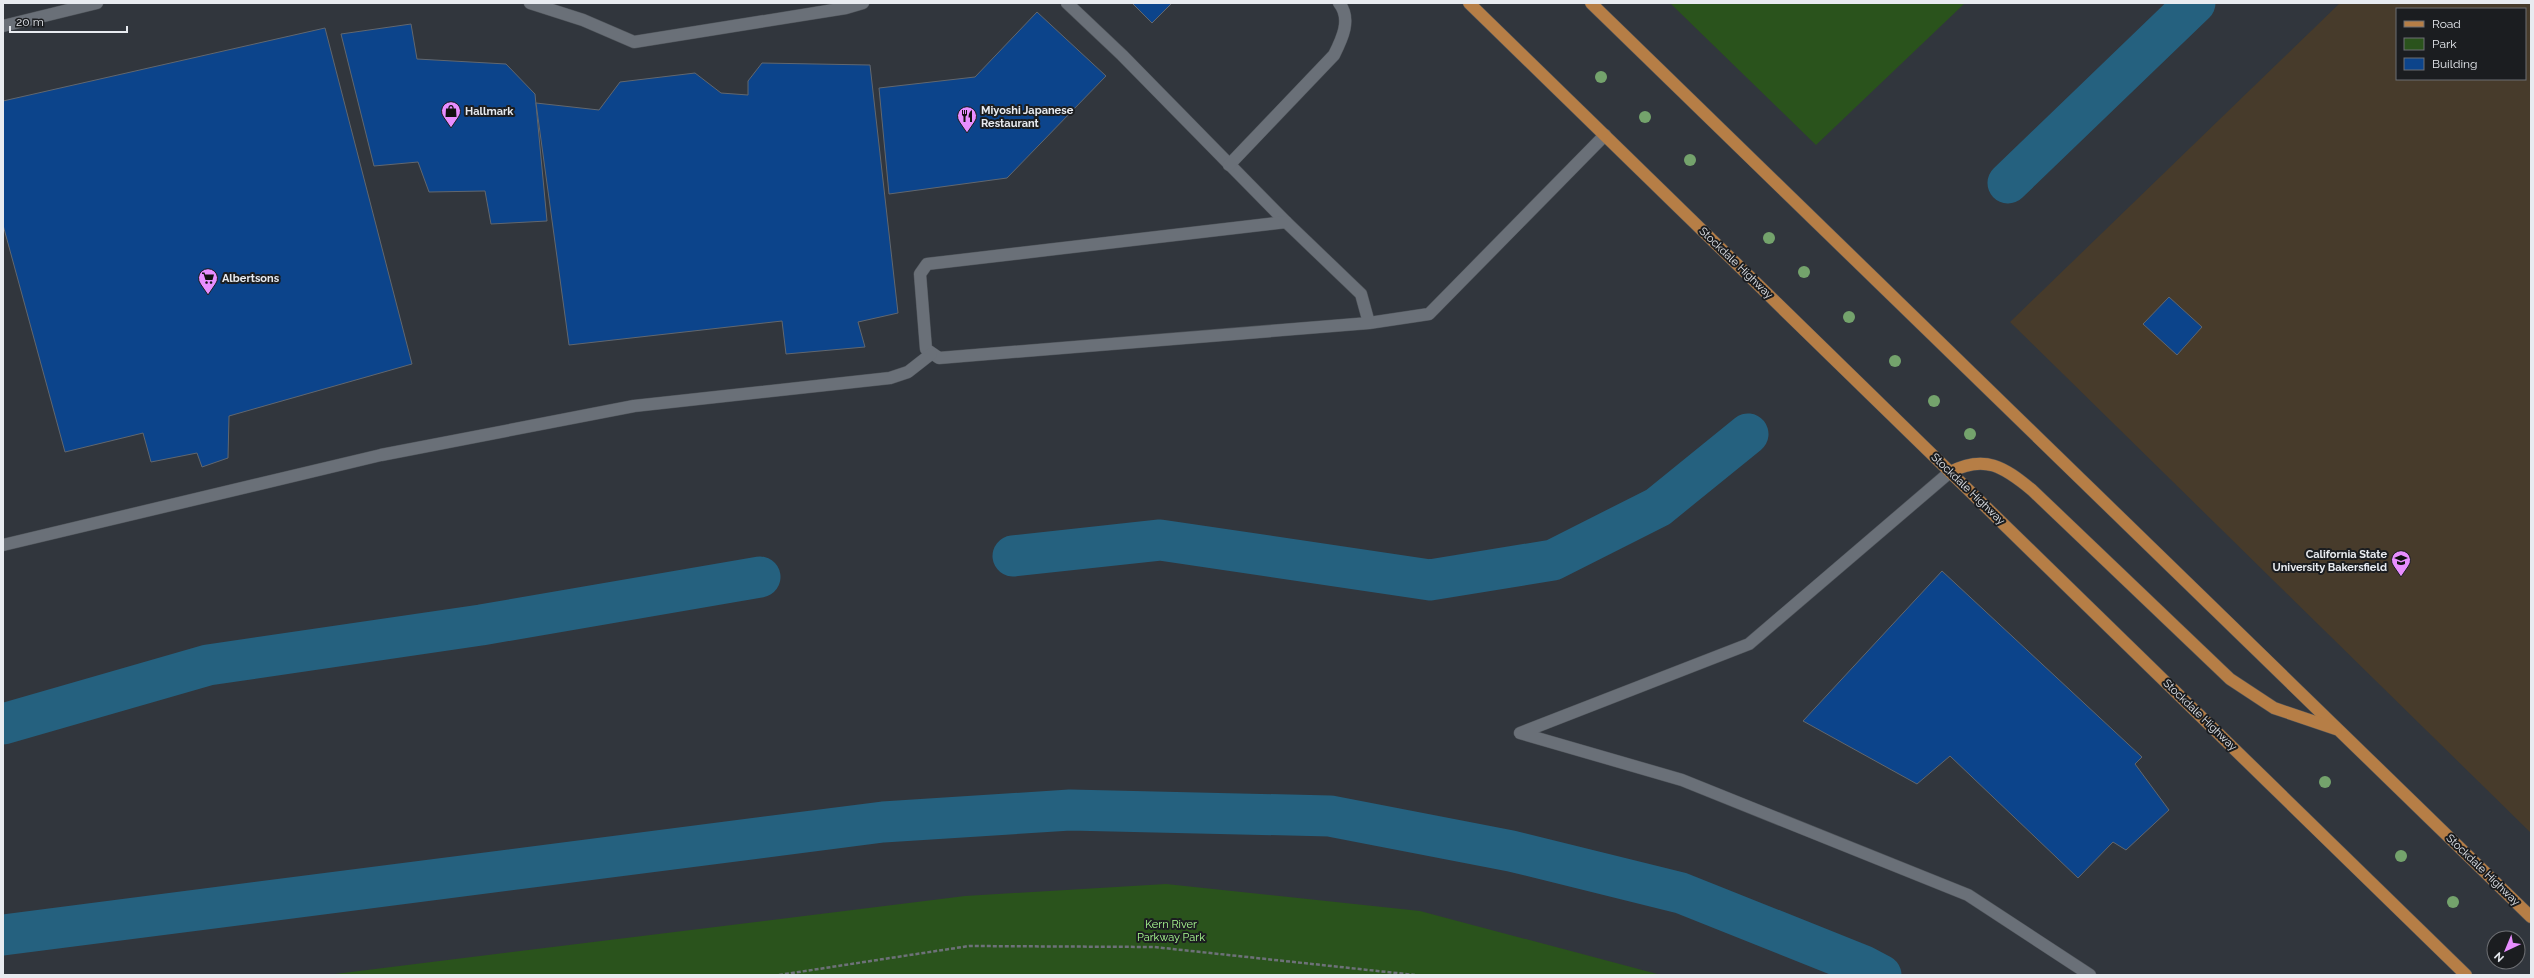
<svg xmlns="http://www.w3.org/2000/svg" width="2534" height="978" font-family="Raleway,sans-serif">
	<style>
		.education { fill: #473b2b; fill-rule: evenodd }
		.green { fill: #2a531c }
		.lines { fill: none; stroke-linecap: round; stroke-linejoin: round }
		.canal { stroke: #25617f; stroke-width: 41 }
		.building { fill: #0c448b; stroke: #61676f }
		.minor-casing { stroke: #4e5359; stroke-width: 13 }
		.major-casing { stroke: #4e5359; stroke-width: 13 }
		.path { stroke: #6d7178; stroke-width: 2.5; stroke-dasharray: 4 2; stroke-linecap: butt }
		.minor { stroke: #6a7078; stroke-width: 12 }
		.major { stroke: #b67e46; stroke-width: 12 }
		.tree { fill: #74a36c }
		.labels { text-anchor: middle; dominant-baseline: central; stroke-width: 4; stroke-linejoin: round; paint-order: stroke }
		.poi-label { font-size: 11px; font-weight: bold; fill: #e8ebf0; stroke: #1b1d20; text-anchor: start }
		.street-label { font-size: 11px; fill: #e8ebf0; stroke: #1b1d20 }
		.park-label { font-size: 11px; fill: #aafc92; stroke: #1b1d20 }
	</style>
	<rect width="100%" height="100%" fill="#31363d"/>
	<!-- education -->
	<path class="education" d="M2340 3H2531V833L2010 322ZM2397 9H2525V79H2397Z"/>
	<!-- green -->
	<g class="green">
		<path d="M1670 3H1965L1816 145Z"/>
		<path d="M1166 884 1420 911 1661 975H327L965 896Z"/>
	</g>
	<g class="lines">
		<!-- canal -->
		<g class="canal">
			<path d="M2008 183 2195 3"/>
			<path d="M1013 556 1160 540 1430 580 1553 560 1658 507 1748 434"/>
			<path d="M3 724 208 665 481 625 760 577"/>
			<path d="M3 935 883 822 1070 810 1330 816 1511 851 1681 893 1864 966 1881 975"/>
		</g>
	</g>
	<!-- building -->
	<g class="building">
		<path d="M1132 3H1172L1152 23Z"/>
		<path d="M1037 12 1106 76 1007 178 889 194 879 88 975 77Z"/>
		<path d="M411 24 417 59 506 64 535 94 547 221 491 224 485 191 429 192 418 162 374 166 341 34Z"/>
		<path d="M325 28 412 364 229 416 228 458 202 467 197 453 151 462 143 433 65 452 3 225V101Z"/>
		<path d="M762 63 870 65 898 313 858 322 865 347 786 354 782 321 569 345 536 103 599 110 620 82 695 73 721 93 748 95V81Z"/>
		<path d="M2169 297 2202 327 2177 355 2143 324Z"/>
		<path d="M1942 571 2142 757 2135 764 2169 810 2126 850 2113 842 2078 878 1950 756 1917 784 1803 721Z"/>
	</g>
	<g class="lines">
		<defs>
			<g id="minor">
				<path d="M530 3 583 20 634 42 846 8 863 3"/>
				<path d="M1067 3 1122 55 1286 222"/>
				<path d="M3 26 97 3"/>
				<path d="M1229 165 1334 55C1342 39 1352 19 1339 3"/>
				<path d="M1369 323 1361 294 1286 222 927 264 920 274 926 349 939 358 1369 323 1429 314 1605 135"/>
				<path d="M1950 472 1749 644 1520 733 1682 780 1968 895 2090 975"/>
				<path d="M3 545 381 455 634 406 890 378 908 372 931 354"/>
			</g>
			<g id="major">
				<path d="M1469 3 2466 975"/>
				<path d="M1591 3 2531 917"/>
				<path d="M1950 472C1985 454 2004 467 2032 490L2230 679 2274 708 2336 729"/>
			</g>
		</defs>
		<!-- minor casing -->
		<use href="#minor" class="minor-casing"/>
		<!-- major casing -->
		<use href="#major" class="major-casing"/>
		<!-- path -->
		<path class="path" d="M779 975 969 946 1154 947 1415 975"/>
		<!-- minor -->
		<use href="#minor" class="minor"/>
		<!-- major -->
		<use href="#major" class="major"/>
	</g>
	<!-- trees -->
	<g class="tree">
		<circle cx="1601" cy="77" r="6"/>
		<circle cx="1645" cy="117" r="6"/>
		<circle cx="1690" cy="160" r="6"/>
		<circle cx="1769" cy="238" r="6"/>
		<circle cx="1804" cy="272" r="6"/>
		<circle cx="1849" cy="317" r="6"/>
		<circle cx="1895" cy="361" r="6"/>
		<circle cx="1934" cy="401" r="6"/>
		<circle cx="1970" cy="434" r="6"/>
		<circle cx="2325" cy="782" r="6"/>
		<circle cx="2401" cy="856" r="6"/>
		<circle cx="2453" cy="902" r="6"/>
	</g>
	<!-- icons -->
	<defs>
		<symbol id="shop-pin" viewBox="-11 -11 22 30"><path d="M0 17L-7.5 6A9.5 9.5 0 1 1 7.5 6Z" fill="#e88eff" stroke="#1b1d20"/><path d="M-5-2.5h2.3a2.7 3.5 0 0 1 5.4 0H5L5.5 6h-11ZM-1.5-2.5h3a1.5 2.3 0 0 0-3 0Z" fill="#111"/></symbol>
		<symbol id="restaurant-pin" viewBox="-11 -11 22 30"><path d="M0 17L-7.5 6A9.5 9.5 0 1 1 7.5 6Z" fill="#e88eff" stroke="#1b1d20"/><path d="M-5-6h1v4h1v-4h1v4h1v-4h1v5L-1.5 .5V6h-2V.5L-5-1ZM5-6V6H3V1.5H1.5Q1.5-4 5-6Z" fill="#111"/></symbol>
		<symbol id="supermarket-pin" viewBox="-11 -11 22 30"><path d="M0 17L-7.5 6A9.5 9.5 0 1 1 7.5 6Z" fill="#e88eff" stroke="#1b1d20"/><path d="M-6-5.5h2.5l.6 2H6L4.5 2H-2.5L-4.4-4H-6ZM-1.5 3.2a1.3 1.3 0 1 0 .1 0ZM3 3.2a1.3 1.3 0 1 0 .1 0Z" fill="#111"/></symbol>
		<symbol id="university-pin" viewBox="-11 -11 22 30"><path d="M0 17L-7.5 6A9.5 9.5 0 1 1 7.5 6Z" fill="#e88eff" stroke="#1b1d20"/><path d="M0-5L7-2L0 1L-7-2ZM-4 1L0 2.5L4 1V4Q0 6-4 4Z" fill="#111"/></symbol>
	</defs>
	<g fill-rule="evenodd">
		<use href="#shop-pin" x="440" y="100" width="22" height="30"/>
		<use href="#restaurant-pin" x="956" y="105" width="22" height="30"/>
		<use href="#supermarket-pin" x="197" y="267" width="22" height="30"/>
		<use href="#university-pin" x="2390" y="549" width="22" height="30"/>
	</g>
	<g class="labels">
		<!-- poi labels -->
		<g class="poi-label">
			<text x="981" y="110">Miyoshi Japanese<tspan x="981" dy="13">Restaurant</tspan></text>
			<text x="465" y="111">Hallmark</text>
			<text x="222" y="278">Albertsons</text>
			<text x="2387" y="554" text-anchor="end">California State<tspan x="2387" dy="13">University Bakersfield</tspan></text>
		</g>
		<!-- street labels -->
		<g class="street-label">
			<text transform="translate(1736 263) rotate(44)">Stockdale Highway</text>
			<text transform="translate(1968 489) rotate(44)">Stockdale Highway</text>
			<text transform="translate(2200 715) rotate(44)">Stockdale Highway</text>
			<text transform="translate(2483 870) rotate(44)">Stockdale Highway</text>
		</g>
		<!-- park labels -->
		<g class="park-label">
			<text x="1171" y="924">Kern River<tspan x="1171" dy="13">Parkway Park</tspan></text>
		</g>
	</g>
	<!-- border -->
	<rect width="2534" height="978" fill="none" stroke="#e8ebf0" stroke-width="8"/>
	<!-- legend -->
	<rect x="2396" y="8" width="130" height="72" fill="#1b1d20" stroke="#6d6f73"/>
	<rect x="2404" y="21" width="20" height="6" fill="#b67e46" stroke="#6d6f73"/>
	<text x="2432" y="28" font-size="12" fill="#e8ebf0">Road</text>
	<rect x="2404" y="38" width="20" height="12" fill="#2a531c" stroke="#6d6f73"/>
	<text x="2432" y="48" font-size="12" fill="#e8ebf0">Park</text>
	<rect x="2404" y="58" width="20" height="12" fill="#0c448b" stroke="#6d6f73"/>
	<text x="2432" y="68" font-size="12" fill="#e8ebf0">Building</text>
	<!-- north arrow -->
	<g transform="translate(2506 950) rotate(224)"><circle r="19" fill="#1b1d20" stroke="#6d6f73"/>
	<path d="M0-3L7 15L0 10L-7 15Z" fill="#e88eff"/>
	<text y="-6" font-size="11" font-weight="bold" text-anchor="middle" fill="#e8ebf0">N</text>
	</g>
	<!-- scale -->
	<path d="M10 26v6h117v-6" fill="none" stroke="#e8ebf0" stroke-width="2"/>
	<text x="16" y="26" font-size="12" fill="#e8ebf0" stroke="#1b1d20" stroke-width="3" paint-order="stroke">20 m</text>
</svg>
